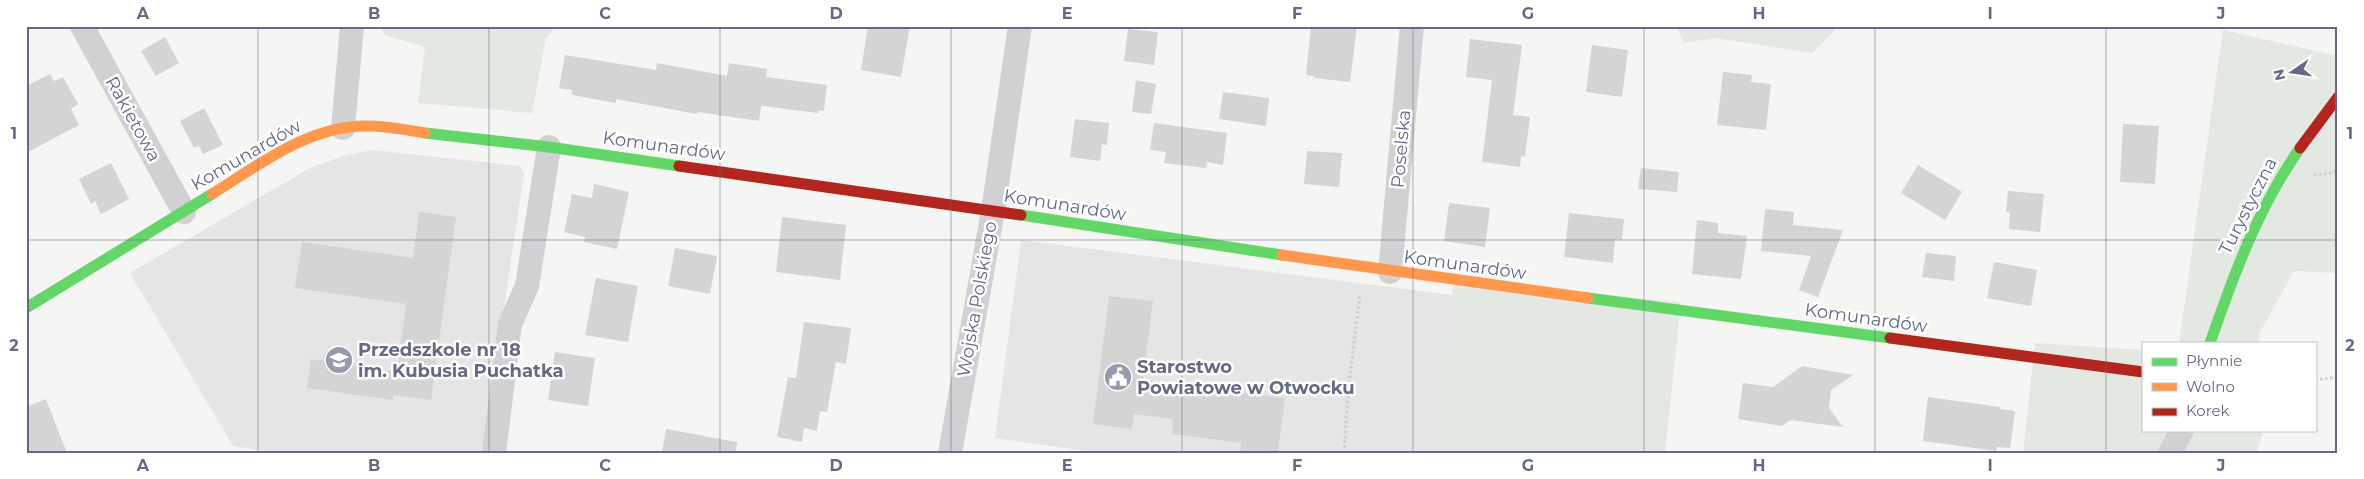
<svg xmlns="http://www.w3.org/2000/svg" width="2364" height="479" font-family="Montserrat,sans-serif">
	<style>
		.built { fill: #e5e5e6 }
		.green { fill: #e3e8e3 }
		.building { fill: #d4d4d5 }
		.lines { fill: none; stroke-linecap: round; stroke-linejoin: round }
		.path { stroke: #cececf; stroke-width: 3; stroke-dasharray: 2.5 2.5; stroke-linecap: butt }
		.street { stroke: #d1d1d3; stroke-width: 24 }
		.fast { stroke: #63d668; stroke-width: 11 }
		.slow { stroke: #ff974d; stroke-width: 11 }
		.jam { stroke: #b3261e; stroke-width: 11 }
		.grid { fill: none; stroke: #646985; stroke-width: 1; stroke-opacity: 0.55 }
		.labels { text-anchor: middle; dominant-baseline: central; stroke-width: 5; stroke-linejoin: round; paint-order: stroke }
		.street-label { font-size: 18px; fill: #646985; stroke: #fff }
		.poi-label { font-size: 18px; font-weight: bold; fill: #646985; stroke: #fff; text-anchor: start }
		.neatline { fill: none; stroke: #646985; stroke-width: 2 }
		.grid-label { font-size: 16px; text-anchor: middle; font-weight: bold; fill: #646985 }
	</style>
	<rect width="100%" height="100%" fill="#f5f5f4"/>
	<!-- built -->
	<g class="built">
		<path d="M373 150 520 166 524 174 482 453H279L233 446 130 273 310 168 346 155Z"/>
		<path d="M1021 240 1469 297 1449 453H1085V451L995 438Z"/>
	</g>
	<!-- green -->
	<g class="green">
		<path d="M381 26H556L546 38 532 113 418 103 425 47 384 35Z"/>
		<path d="M1676 26H1839L1813 53 1714 38 1684 43Z"/>
		<path d="M2223 30 2338 56V273L2294 271 2260 332 2258 343H2179Z"/>
		<path d="M1454 281 1681 302 1665 453H1431Z"/>
		<path d="M2035 343 2143 350V430H2264L2256 453H2023Z"/>
	</g>
	<!-- building -->
	<g class="building">
		<path d="M868 26H910L901 77 861 70Z"/>
		<path d="M1311 26H1357L1350 82 1314 78V76L1306 75Z"/>
		<path d="M1128 29 1158 32 1154 65 1124 61Z"/>
		<path d="M165 37 179 63 156 76 141 51Z"/>
		<path d="M1470 39 1522 45 1513 115 1530 117 1525 157 1521 156 1520 167 1482 162 1492 80 1466 77Z"/>
		<path d="M1592 45 1628 50 1622 97 1586 92Z"/>
		<path d="M565 55 656 70 657 63 727 76 729 63 767 69 766 77 827 85 824 111 818 110V113L761 106 759 121 698 112 697 114 616 99V103L572 95V90L559 88Z"/>
		<path d="M1723 72 1752 75 1751 82 1771 84 1766 130 1717 125Z"/>
		<path d="M50 74 54 81 63 77 78 104 71 109 79 125 26 153V86Z"/>
		<path d="M1136 80 1156 84 1151 114 1132 112Z"/>
		<path d="M1223 92 1269 98 1266 126 1219 119Z"/>
		<path d="M204 108 223 145 203 154 199 146 194 148 180 121Z"/>
		<path d="M1075 119 1109 123 1107 145 1102 144 1100 161 1070 157Z"/>
		<path d="M1154 123 1227 133 1223 165 1207 162 1206 168 1164 163 1166 152 1150 150Z"/>
		<path d="M2123 124 2159 126 2155 184 2120 182Z"/>
		<path d="M1307 151 1342 153 1339 187 1304 184Z"/>
		<path d="M111 163 129 199 101 214 95 201 91 204 79 179Z"/>
		<path d="M1918 165 1962 192 1945 220 1901 193Z"/>
		<path d="M1641 168 1679 172 1677 192 1638 189Z"/>
		<path d="M594 184 629 192 617 249 584 242 585 237 564 232 572 194 592 198Z"/>
		<path d="M2008 191 2044 194 2040 232 2009 229 2010 213 2006 212Z"/>
		<path d="M1449 203 1490 208 1485 247 1444 241Z"/>
		<path d="M1765 209 1794 212 1793 225 1843 230 1818 297 1799 290 1811 256 1761 251Z"/>
		<path d="M419 212 456 217 431 400 394 395 393 400 307 388 311 359 323 361 325 354 352 358 351 365 397 372 406 304 295 288 302 242 413 258Z"/>
		<path d="M1569 213 1624 219 1622 240 1615 239 1613 263 1564 257Z"/>
		<path d="M782 217 846 225 840 280 776 272Z"/>
		<path d="M1697 220 1718 223V233L1747 236 1741 279 1692 274Z"/>
		<path d="M675 248 717 256 710 294 668 286Z"/>
		<path d="M1926 253 1956 256 1954 281 1922 277Z"/>
		<path d="M1994 262 2037 270 2031 306 1987 298Z"/>
		<path d="M596 278 638 286 628 342 585 335Z"/>
		<path d="M1109 296 1153 301 1143 380 1285 398 1278 453H1240L1241 443 1172 434 1173 419 1134 414 1132 429 1093 424Z"/>
		<path d="M804 322 851 328 846 364 836 362 827 412 820 411 817 431 804 428 802 442 777 437 788 377 796 378Z"/>
		<path d="M555 352 595 358 588 406 548 400Z"/>
		<path d="M1802 366 1853 375 1831 390 1829 408 1843 427 1790 420 1782 426 1738 419 1743 383 1773 387Z"/>
		<path d="M1928 397 2000 407V409L2015 411 2010 448 1997 447 1996 451 1923 441Z"/>
		<path d="M46 399 67 453H26V407Z"/>
		<path d="M666 429 737 442 736 453H662Z"/>
	</g>
	<g class="lines">
		<!-- path -->
		<g class="path">
			<path d="M2314 175 2332 173 2338 170"/>
			<path d="M2315 380 2338 377"/>
			<path d="M1280 385 1348 392"/>
			<path d="M1344 453 1348 392 1360 294"/>
		</g>
		<!-- street -->
		<g class="street">
			<path d="M82 26 184 212"/>
			<path d="M343 128 352 26"/>
			<path d="M1390 272 1412 26"/>
			<path d="M494 453 510 324 527 286 549 147"/>
			<path d="M950 453 993 211 1020 26"/>
			<path d="M2170 453 2182 430"/>
		</g>
		<!-- fast -->
		<g class="fast">
			<path d="M425 133 549 147 679 166"/>
			<path d="M1021 215 1282 255"/>
			<path d="M1588 298 1890 338"/>
			<path d="M26 308 212 194"/>
			<path d="M2210 343C2234 274 2258 208 2300 148"/>
		</g>
		<!-- slow -->
		<g class="slow">
			<path d="M212 194C259 165 309 125 368 126 387 126 406 130 425 133"/>
			<path d="M1282 255 1588 298"/>
		</g>
		<!-- jam -->
		<g class="jam">
			<path d="M2300 148 2338 97"/>
			<path d="M679 166 1021 215"/>
			<path d="M1890 338 2143 372"/>
		</g>
	</g>
	<!-- grid -->
	<path class="grid" d="M258 26V453M489 26V453M720 26V453M951 26V453M1182 26V453M1413 26V453M1644 26V453M1875 26V453M2106 26V453M26 240H2338"/>
	<!-- icons -->
	<defs>
		<symbol id="school-disc" viewBox="-11 -11 22 22"><circle r="9.5" fill="#979aac" stroke="#fff"/><path d="M0-5L7-2L0 1L-7-2ZM-4 1L0 2.5L4 1V4Q0 6-4 4Z" fill="#fff"/></symbol>
		<symbol id="civic-disc" viewBox="-11 -11 22 22"><circle r="9.5" fill="#979aac" stroke="#fff"/><path d="M-.6-6.5H3V-4.5H.6V-3L4-1V1h2V6H-6V1h2V-1L-.6-3ZM-1.2 2.5V6h2.4V2.5Z" fill="#fff"/></symbol>
	</defs>
	<g fill-rule="evenodd">
		<use href="#school-disc" x="323" y="344" width="32" height="32"/>
		<use href="#civic-disc" x="1102" y="361" width="32" height="32"/>
	</g>
	<g class="labels">
		<!-- street labels -->
		<g class="street-label">
			<text transform="translate(133 119) rotate(61)">Rakietowa</text>
			<text transform="translate(664 146) rotate(8)">Komunardów</text>
			<text transform="translate(1401 149) rotate(-85)">Poselska</text>
			<text transform="translate(246 155) rotate(-30)">Komunardów</text>
			<text transform="translate(1065 205) rotate(9)">Komunardów</text>
			<text transform="translate(2248 206) rotate(-63)">Turystyczna</text>
			<text transform="translate(1465 265) rotate(8)">Komunardów</text>
			<text transform="translate(977 299) rotate(-80)">Wojska Polskiego</text>
			<text transform="translate(1866 318) rotate(8)">Komunardów</text>
		</g>
		<!-- poi labels -->
		<g class="poi-label">
			<text x="358" y="350">Przedszkole nr 18<tspan x="358" dy="21">im. Kubusia Puchatka</tspan></text>
			<text x="1137" y="367">Starostwo<tspan x="1137" dy="21">Powiatowe w Otwocku</tspan></text>
		</g>
	</g>
	<!-- border -->
	<rect width="2364" height="479" fill="none" stroke="#ffffff" stroke-width="55"/>
	<!-- legend -->
	<rect x="2142" y="342" width="175" height="90" fill="#ffffff" stroke="#c1c3ce"/>
	<rect x="2152" y="358" width="25" height="8" fill="#63d668" stroke="#c1c3ce"/>
	<text x="2186" y="366" font-size="15" fill="#646985">Płynnie</text>
	<rect x="2152" y="383" width="25" height="8" fill="#ff974d" stroke="#c1c3ce"/>
	<text x="2186" y="392" font-size="15" fill="#646985">Wolno</text>
	<rect x="2152" y="408" width="25" height="8" fill="#b3261e" stroke="#c1c3ce"/>
	<text x="2186" y="416" font-size="15" fill="#646985">Korek</text>
	<!-- north arrow -->
	<g transform="translate(2292 72) rotate(257)" stroke="#ffffff" stroke-width="4" paint-order="stroke">
	<path d="M0-4L9 19L0 12L-9 19Z" fill="#646985"/>
	<text y="-8" font-size="14" font-weight="bold" text-anchor="middle" fill="#646985">N</text>
	</g>
	<rect x="28" y="28" width="2308" height="424" class="neatline"/>
	<g class="grid-label">
		<text x="143" y="19">A</text>
		<text x="374" y="19">B</text>
		<text x="605" y="19">C</text>
		<text x="836" y="19">D</text>
		<text x="1067" y="19">E</text>
		<text x="1297" y="19">F</text>
		<text x="1528" y="19">G</text>
		<text x="1759" y="19">H</text>
		<text x="1990" y="19">I</text>
		<text x="2221" y="19">J</text>
		<text x="14" y="139">1</text>
		<text x="2350" y="139">1</text>
		<text x="14" y="351">2</text>
		<text x="2350" y="351">2</text>
		<text x="143" y="471">A</text>
		<text x="374" y="471">B</text>
		<text x="605" y="471">C</text>
		<text x="836" y="471">D</text>
		<text x="1067" y="471">E</text>
		<text x="1297" y="471">F</text>
		<text x="1528" y="471">G</text>
		<text x="1759" y="471">H</text>
		<text x="1990" y="471">I</text>
		<text x="2221" y="471">J</text>
	</g>
</svg>
